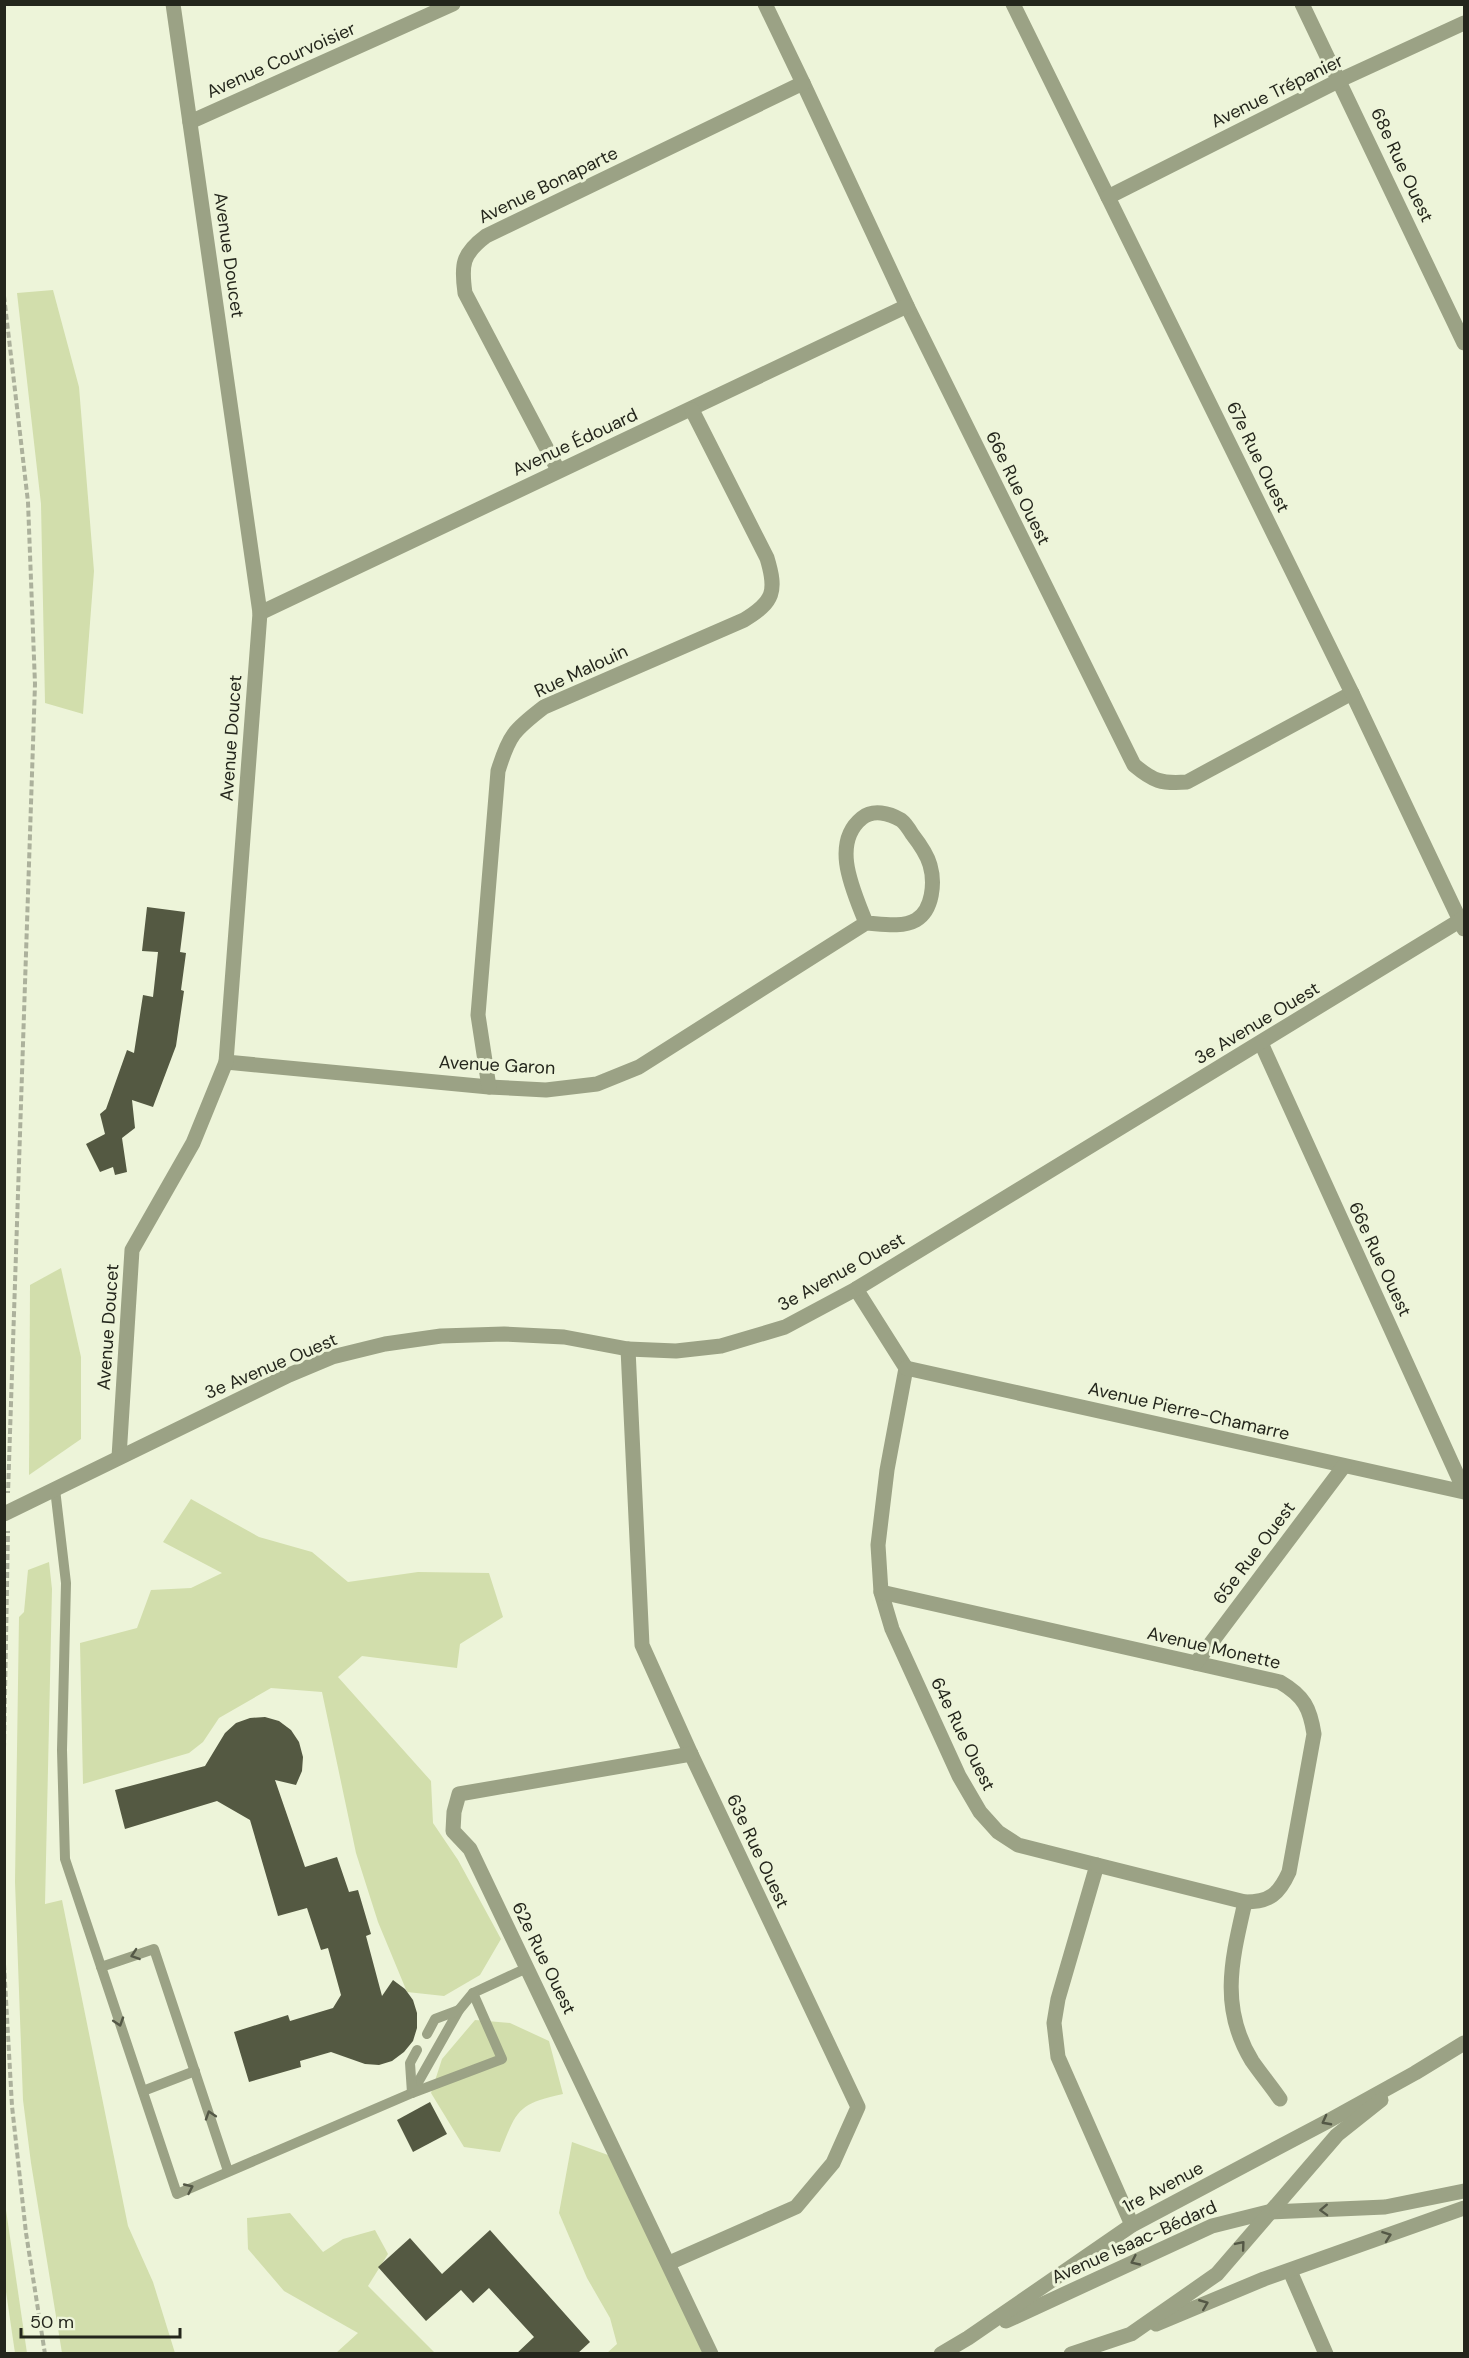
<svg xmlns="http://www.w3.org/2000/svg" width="1469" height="2358" font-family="'DM Sans',sans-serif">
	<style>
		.green { fill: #d2deac }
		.building { fill: #545942 }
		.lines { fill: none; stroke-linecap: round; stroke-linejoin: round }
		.path { stroke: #acb19c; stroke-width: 4; stroke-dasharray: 6 3; stroke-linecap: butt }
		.service { stroke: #9ba285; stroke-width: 10 }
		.minor { stroke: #9ba285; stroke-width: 15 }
		.tertiary { stroke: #9ba285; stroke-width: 15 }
		.oneway { stroke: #545846 }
		.labels { text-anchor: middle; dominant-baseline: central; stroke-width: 6; stroke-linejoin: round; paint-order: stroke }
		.street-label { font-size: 18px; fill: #24261c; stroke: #edf4d9 }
	</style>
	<rect width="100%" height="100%" fill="#edf4d9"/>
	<!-- green -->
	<g class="green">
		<path d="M53 290 79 387 94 571 83 714 45 703 41 504 17 293Z"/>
		<path d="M61 1268 81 1357V1439L29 1475 30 1285Z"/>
		<path d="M191 1499 259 1537 312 1552 348 1582 418 1572 489 1573 503 1617 460 1644 457 1668 362 1656 338 1677 431 1781 433 1823 458 1860 501 1939 480 1975 444 1996 407 1992 378 1922 356 1853 322 1692 271 1688 219 1718 203 1742 189 1753 83 1784 80 1643 137 1628 151 1590 191 1588 222 1573 163 1542Z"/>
		<path d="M49 1562 52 1589 45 1904 62 1900 128 2226 153 2282 175 2353H62L31 2163 23 2100 15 1882 19 1617 24 1612 28 1570Z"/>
		<path d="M475 2020 510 2023 549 2041 563 2094C517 2104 517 2110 500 2152L464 2147 431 2093 442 2059Z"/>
		<path d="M572 2142 608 2155 712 2353H607L617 2344 610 2318 587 2278 559 2213Z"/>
		<path d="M4 2202 6 2210 27 2353H15L5 2285Z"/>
		<path d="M290 2213 323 2252 343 2239 375 2230 388 2254 368 2286 435 2353H336L358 2333 284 2291 248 2249 247 2218Z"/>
	</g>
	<!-- building -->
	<g class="building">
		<path d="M147 907 185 912 180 952 186 953 181 990 184 991 176 1046 153 1107 132 1100 135 1128 122 1138 127 1172 115 1175 113 1167 100 1172 86 1144 105 1134 100 1114 106 1109 127 1050 134 1053 143 995 153 997 158 952 142 951Z"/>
		<path d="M265 1717 279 1721 291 1730 299 1742 303 1757 302 1771 296 1785 275 1780 305 1867 337 1857 349 1892 358 1890 371 1934 366 1936 382 1996 393 1980 405 1989 413 2000 417 2013V2028L413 2041 404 2052 392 2061 379 2065 365 2064 331 2052 300 2061 301 2067 249 2082 234 2032 288 2015 290 2021 333 2008 341 1995 328 1948 321 1950 307 1908 278 1916 250 1820 217 1801 125 1829 115 1790 205 1766 225 1733 236 1723 250 1718Z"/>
		<path d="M430 2102 447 2134 413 2152 397 2120Z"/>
		<path d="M490 2230 590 2342 577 2354H516L534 2337 489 2288 473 2303 461 2290 426 2321 378 2267 410 2238 442 2274Z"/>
	</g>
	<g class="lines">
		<!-- path -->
		<g class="path">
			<path d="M4 296 28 502 35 684 8 1493"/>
			<path d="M4 1749 8 1531"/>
			<path d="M4 1964 12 2106 26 2233 45 2354"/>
		</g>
		<!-- service -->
		<g class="service">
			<path d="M55 1489 66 1583 62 1750 65 1859 177 2194 412 2093 459 2010 473 1993 527 1968"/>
			<path d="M101 1967 154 1949 228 2171"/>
			<path d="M427 2034 435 2019 459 2010"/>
			<path d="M417 2050 410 2063 412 2093 502 2059 473 1993"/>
			<path d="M143 2091 195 2071"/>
		</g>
		<!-- minor -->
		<g class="minor">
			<path d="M765 4 803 83 907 306 1134 765C1153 781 1161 784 1187 782L1352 693"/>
			<path d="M1013 4 1352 693 1464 929"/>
			<path d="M1302 4 1464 343"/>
			<path d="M190 122 453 4"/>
			<path d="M1108 197 1340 80 1464 23"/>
			<path d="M558 470 465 293C461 265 462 254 486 236L803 83"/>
			<path d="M260 613 907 306"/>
			<path d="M1261 1043 1464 1490"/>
			<path d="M226 1062 489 1087 546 1090 597 1084 639 1067 866 923C882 924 902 928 916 920 933 910 935 882 930 865 927 854 919 843 912 834 909 829 905 823 901 820 889 813 873 809 862 818 830 844 854 892 866 923"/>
			<path d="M489 1087 478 1015 498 771C509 735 514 730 544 707L744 620C774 602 777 591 767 558L692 410"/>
			<path d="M856 1289 906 1368 887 1470 878 1545 881 1592 892 1629 959 1776 980 1812 998 1832 1018 1845 1097 1865 1058 1999 1054 2023 1058 2057 1132 2225"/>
			<path d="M628 1349 642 1645 691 1754 858 2107 833 2163 796 2207 669 2263"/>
			<path d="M906 1368 1464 1492"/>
			<path d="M119 1457 132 1250 193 1143 226 1062 260 613 173 4"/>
			<path d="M881 1592 1280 1682C1304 1696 1310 1708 1314 1734L1289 1872C1279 1894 1270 1902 1245 1902L1097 1865"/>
			<path d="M1196 1663 1344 1466"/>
			<path d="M691 1754 459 1794 454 1812 453 1831 470 1849 711 2354"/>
			<path d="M1245 1902C1232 1959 1219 2007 1252 2061 1261 2074 1271 2086 1280 2099"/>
			<path d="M1290 2271 1326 2354"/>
		</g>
		<!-- tertiary -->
		<g class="tertiary">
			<path d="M4 1514 289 1375 332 1357 385 1344 441 1336 504 1334 564 1337 628 1349 676 1351 721 1346 785 1327 856 1289 1464 918"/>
			<path d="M1006 2321 1212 2226 1268 2212 1385 2207 1464 2191"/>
			<path d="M1156 2324 1264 2279 1464 2208"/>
			<path d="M941 2354 968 2338 1132 2225 1328 2121 1415 2073 1464 2043"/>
			<path d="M1071 2354 1131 2334 1217 2274 1337 2135 1381 2100"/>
		</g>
	</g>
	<!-- one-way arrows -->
	<defs><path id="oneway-chevron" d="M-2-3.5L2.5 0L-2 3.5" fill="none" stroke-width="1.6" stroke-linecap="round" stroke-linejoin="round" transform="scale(1.5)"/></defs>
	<g class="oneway">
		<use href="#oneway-chevron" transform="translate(135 1955) rotate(161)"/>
		<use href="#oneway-chevron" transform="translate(119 2022) rotate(72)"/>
		<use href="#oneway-chevron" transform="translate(210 2115) rotate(-108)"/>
		<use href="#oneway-chevron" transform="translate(1326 2121) rotate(152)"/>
		<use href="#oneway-chevron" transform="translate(189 2188) rotate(-25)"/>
		<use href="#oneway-chevron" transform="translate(1324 2210) rotate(178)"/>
		<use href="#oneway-chevron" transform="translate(1387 2236) rotate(-20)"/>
		<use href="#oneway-chevron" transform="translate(1241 2245) rotate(-50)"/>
		<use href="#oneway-chevron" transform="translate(1135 2261) rotate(155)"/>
		<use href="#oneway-chevron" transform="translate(1204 2304) rotate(-22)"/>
	</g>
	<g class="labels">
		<!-- street labels -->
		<g class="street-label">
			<text transform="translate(281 60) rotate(-24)">Avenue Courvoisier</text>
			<text transform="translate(1277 91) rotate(-26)">Avenue Trépanier</text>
			<text transform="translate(1402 165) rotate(65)">68e Rue Ouest</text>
			<text transform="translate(548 185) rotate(-26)">Avenue Bonaparte</text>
			<text transform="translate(229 255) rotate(82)">Avenue Doucet</text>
			<text transform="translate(575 442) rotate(-25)">Avenue Édouard</text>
			<text transform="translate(1258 457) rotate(64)">67e Rue Ouest</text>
			<text transform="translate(1018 488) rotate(64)">66e Rue Ouest</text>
			<text transform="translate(581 671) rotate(-25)">Rue Malouin</text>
			<text transform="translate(231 738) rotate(-86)">Avenue Doucet</text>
			<text transform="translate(1257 1023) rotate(-31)">3e Avenue Ouest</text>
			<text transform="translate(497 1065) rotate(3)">Avenue Garon</text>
			<text transform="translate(1380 1259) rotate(65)">66e Rue Ouest</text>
			<text transform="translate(841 1272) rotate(-29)">3e Avenue Ouest</text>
			<text transform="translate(108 1327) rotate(-86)">Avenue Doucet</text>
			<text transform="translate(271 1366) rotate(-23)">3e Avenue Ouest</text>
			<text transform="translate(1189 1411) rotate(13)">Avenue Pierre-Chamarre</text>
			<text transform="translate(1254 1553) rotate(-53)">65e Rue Ouest</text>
			<text transform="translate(1214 1648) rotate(13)">Avenue Monette</text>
			<text transform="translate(963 1734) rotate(64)">64e Rue Ouest</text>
			<text transform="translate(758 1851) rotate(65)">63e Rue Ouest</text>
			<text transform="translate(544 1958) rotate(64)">62e Rue Ouest</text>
			<text transform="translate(1163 2187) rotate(-28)">1re Avenue</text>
			<text transform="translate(1134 2242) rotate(-24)">Avenue Isaac-Bédard</text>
		</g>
	</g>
	<!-- border -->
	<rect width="1469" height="2358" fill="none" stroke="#24261c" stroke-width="12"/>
	<!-- scale -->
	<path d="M21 2328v9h159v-9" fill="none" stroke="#24261c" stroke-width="3"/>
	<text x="30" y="2328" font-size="18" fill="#24261c" stroke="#edf4d9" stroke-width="4.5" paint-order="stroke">50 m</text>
</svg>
